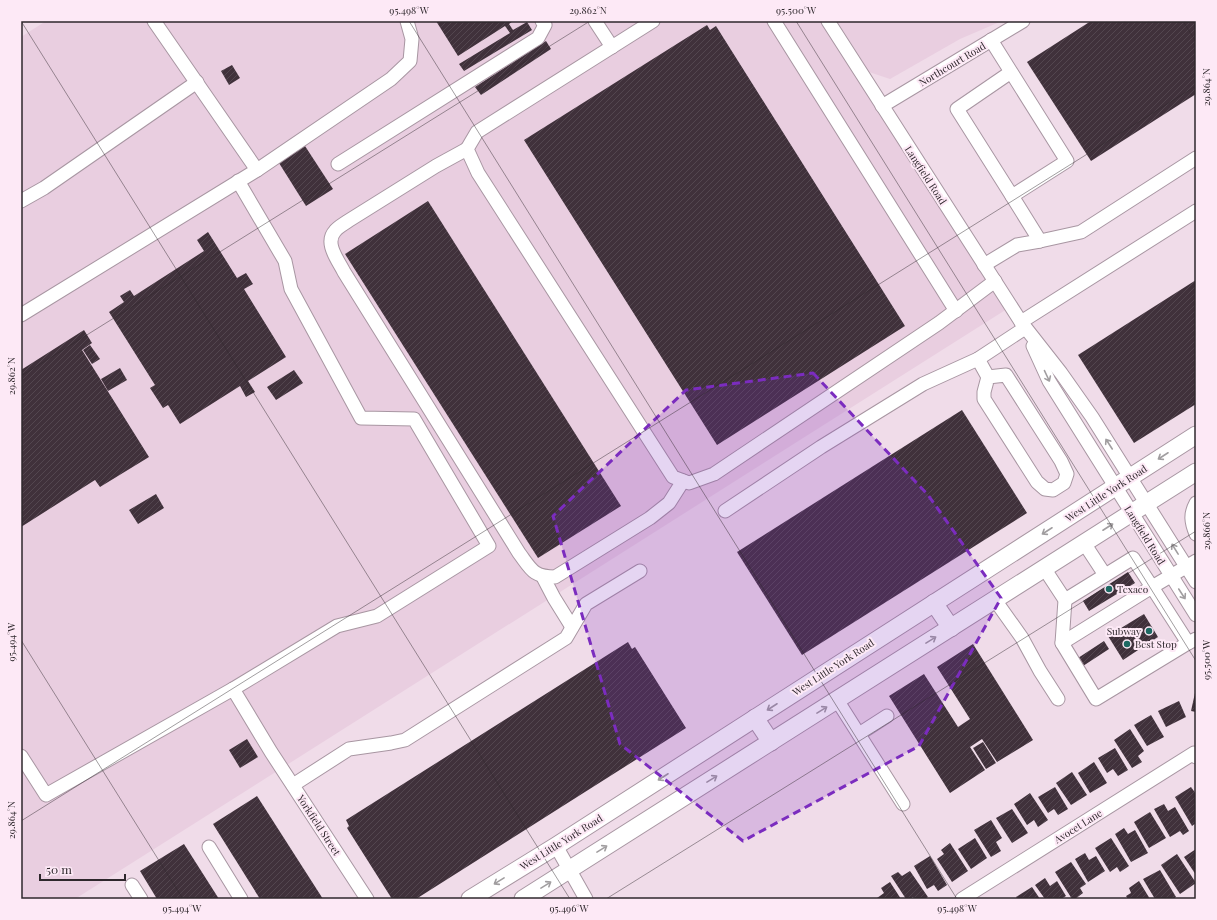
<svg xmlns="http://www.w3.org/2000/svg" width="1217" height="920" font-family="'Playfair Display',serif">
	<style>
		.built { fill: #e9cee0 }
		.building { fill: url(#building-hatch) }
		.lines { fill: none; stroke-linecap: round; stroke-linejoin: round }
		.minor-casing { stroke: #a896a2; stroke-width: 15 }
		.major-casing { stroke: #a896a2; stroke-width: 19 }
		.minor { stroke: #fff; stroke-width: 13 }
		.major { stroke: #fff; stroke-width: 17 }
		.oneway { stroke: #a19ea0 }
		.marked { fill: #7b2cbf; fill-opacity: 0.2; stroke: #7b2cbf; stroke-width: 3; stroke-dasharray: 8 5; stroke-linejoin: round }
		.ticks { fill: none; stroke: #2e272c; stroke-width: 1; stroke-opacity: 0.45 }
		.poi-dot { fill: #1e6963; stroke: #fde9f6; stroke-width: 1.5 }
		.labels { text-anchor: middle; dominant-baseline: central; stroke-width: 4; stroke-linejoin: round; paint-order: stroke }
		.street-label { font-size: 10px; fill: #2e272c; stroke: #fde9f6 }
		.poi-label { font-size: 10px; fill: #2e272c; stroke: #fde9f6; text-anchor: start }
		.neatline { fill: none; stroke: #2e272c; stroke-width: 1.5 }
		.ticks-label { font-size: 10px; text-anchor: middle; fill: #2e272c }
	</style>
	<defs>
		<pattern id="building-hatch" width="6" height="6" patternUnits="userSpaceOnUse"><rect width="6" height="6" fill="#40313b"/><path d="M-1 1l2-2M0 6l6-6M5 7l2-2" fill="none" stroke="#53464f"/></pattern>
	</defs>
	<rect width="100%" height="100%" fill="#f0dce9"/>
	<!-- built -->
	<g class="built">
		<path d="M46 21H823L1007 309 75 899H21V37Z"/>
		<path d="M837 21H1002L960 39 890 79 869 72Z"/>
	</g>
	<!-- building -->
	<g class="building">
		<path d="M436 21H513L509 24 513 30 527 22 532 30 464 71 459 64 510 33 505 26 458 56Z"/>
		<path d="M1091 21H1196V94L1091 161 1027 62Z"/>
		<path d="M707 25 710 30 716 26 905 326 717 445 524 140Z"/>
		<path d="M546 41 551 49 481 95 475 87Z"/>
		<path d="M232 65 240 78 229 85 221 71Z"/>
		<path d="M305 146 333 189 306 206 279 163Z"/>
		<path d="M428 201 621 506 538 558 345 254Z"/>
		<path d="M208 232 237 278 246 273 253 284 244 289 286 357 248 381 255 392 246 397 240 386 180 424 168 405 163 408 150 388 155 385 109 312 124 302 120 296 130 290 134 296 204 251 197 240Z"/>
		<path d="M1196 280V404L1134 443 1078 355Z"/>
		<path d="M84 330 92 343 82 350 149 457 100 487 95 480 21 527V370Z"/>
		<path d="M90 345 100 359 92 364 83 350Z"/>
		<path d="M120 368 127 380 108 391 101 379Z"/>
		<path d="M294 370 303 383 276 400 267 387Z"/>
		<path d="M962 410 1027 513 802 655 737 552Z"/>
		<path d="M156 494 164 508 138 524 129 510Z"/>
		<path d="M1128 572 1135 583 1089 611 1083 601Z"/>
		<path d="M1144 614 1158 637 1123 660 1108 636Z"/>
		<path d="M1104 641 1109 649 1083 666 1078 658Z"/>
		<path d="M628 642 632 649 635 647 686 728 416 899H392L347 828 349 826 346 820Z"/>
		<path d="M973 644 1033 740 997 762 982 739 970 747 985 770 950 793 889 696 924 674 958 727 970 719 937 667Z"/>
		<path d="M1195 693H1196V712L1191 711Z"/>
		<path d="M1179 701 1186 717 1166 727 1158 711Z"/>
		<path d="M1151 715 1164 737 1147 746 1134 725Z"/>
		<path d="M1130 729 1144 751 1138 756 1142 762 1132 768 1114 740Z"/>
		<path d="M247 739 258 757 240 768 229 750Z"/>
		<path d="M983 742 996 763 986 769 973 748Z"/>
		<path d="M1115 748 1128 770 1118 776 1113 769 1107 773 1098 758Z"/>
		<path d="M1094 762 1107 783 1090 793 1078 773Z"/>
		<path d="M1072 772 1087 795 1071 805 1056 783Z"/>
		<path d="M1055 787 1068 809 1058 815 1054 809 1048 813 1038 797Z"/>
		<path d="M1191 787 1196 794V823L1192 826 1175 797Z"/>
		<path d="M1030 793 1048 820 1038 827 1034 820 1027 825 1014 804Z"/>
		<path d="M257 796 323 899H260L213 824Z"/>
		<path d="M1164 804 1168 811 1175 807 1189 831 1183 835 1180 831 1170 837 1154 809Z"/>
		<path d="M1012 809 1028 833 1012 843 996 818Z"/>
		<path d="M1150 812 1166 838 1149 848 1134 822Z"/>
		<path d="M991 820 1002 838 996 842 1001 851 991 857 974 830Z"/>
		<path d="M1124 828 1128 834 1135 830 1148 853 1131 862 1115 834Z"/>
		<path d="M975 838 987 858 971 869 958 849Z"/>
		<path d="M1111 838 1129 866 1120 872 1117 867 1110 872 1095 848Z"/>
		<path d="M950 843 968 871 952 882 937 859 944 854 941 850Z"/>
		<path d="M184 844 219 899H157L140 871Z"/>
		<path d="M1196 849V875L1184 857Z"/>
		<path d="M1085 853 1089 860 1096 856 1105 871 1088 882 1075 859Z"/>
		<path d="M1177 854 1196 883 1180 894 1161 865Z"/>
		<path d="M930 856 947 885 938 891 934 885 927 889 914 866Z"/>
		<path d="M1071 862 1086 884 1080 888 1083 893 1075 899H1072L1055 872Z"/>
		<path d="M1160 870 1176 897 1173 899H1155L1143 879Z"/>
		<path d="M910 871 928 897 925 899H914L913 897 910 899H906L891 876 898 872 902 876Z"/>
		<path d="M1045 878 1050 886 1057 881 1066 896 1061 899H1045L1035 885Z"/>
		<path d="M1139 881 1150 899H1128L1126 896 1131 893 1129 888Z"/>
		<path d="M890 882 901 899H878L877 898 884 893 881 888Z"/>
		<path d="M1032 887 1040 899H1017L1016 897Z"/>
	</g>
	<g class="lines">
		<defs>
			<g id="minor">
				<path d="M595 21 612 47"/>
				<path d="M653 21 477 132 467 149 478 173 673 477 689 483 714 474 939 323 995 281"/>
				<path d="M774 21 956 311"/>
				<path d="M828 21 1021 322 1061 373 1092 417 1196 582"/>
				<path d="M991 40 1067 161 1012 196 957 109 1011 72"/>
				<path d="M882 106 1023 21"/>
				<path d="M467 149 436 166 348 221C344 224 338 227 335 231 324 243 338 260 344 272L519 553C531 569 533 577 555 577L650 518 669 503 683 481"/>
				<path d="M338 164 538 38 545 25 542 21"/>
				<path d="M257 170 391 79 410 61 412 39 407 21"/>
				<path d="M1012 196 1040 241 1081 232 1196 158"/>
				<path d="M21 201 44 188 197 82"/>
				<path d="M984 265 1017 245 1040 241"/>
				<path d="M21 315 257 170 154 21"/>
				<path d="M1021 322 1196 211"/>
				<path d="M1033 346 1049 381 1196 615"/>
				<path d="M978 359 988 377 1006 375 1061 461 1067 474 1064 483 1053 490 1045 489 1037 482 984 399V392L988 377"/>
				<path d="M1196 503C1190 514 1191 522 1196 534"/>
				<path d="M725 511 821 447 923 384 978 359 1025 328"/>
				<path d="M1084 543 1105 575"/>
				<path d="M1044 568 1065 600 1062 643 1096 699 1188 643 1196 639"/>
				<path d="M543 577 554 598 572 627"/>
				<path d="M995 600 1022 638 1040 671 1058 699"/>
				<path d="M1065 600 1133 558 1152 587 1196 561"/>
				<path d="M1062 643 1152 587 1188 643"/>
				<path d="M233 689 337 626 377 616 489 546 414 419 361 418 291 289 285 261 238 181"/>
				<path d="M837 700 903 804"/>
				<path d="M859 734 887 716"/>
				<path d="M21 756 46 795 233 689 271 752 367 899"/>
				<path d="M293 785 349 749 391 743 405 740 566 638 586 604 640 571"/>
				<path d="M556 846 586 899"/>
				<path d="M209 847 241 899"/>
				<path d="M132 885 141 899"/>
				<path d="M962 899 1194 753 1196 757"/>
			</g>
			<g id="major">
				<path d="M934 603 951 628"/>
				<path d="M755 718 771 742"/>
				<path d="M470 899 556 846 1196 435"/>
				<path d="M523 899 1196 472"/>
			</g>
		</defs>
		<!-- minor casing -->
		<use href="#minor" class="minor-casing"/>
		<!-- major casing -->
		<use href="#major" class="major-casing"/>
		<!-- minor -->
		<use href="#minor" class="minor"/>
		<!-- major -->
		<use href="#major" class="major"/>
	</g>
	<!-- one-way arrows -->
	<defs><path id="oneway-shaft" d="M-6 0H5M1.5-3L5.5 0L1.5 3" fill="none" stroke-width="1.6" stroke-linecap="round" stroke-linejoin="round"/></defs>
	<g class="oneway">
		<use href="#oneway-shaft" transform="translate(1047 376) rotate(65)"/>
		<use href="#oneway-shaft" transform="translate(1109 444) rotate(-123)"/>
		<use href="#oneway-shaft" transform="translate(1163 456) rotate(147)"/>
		<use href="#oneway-shaft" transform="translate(1108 527) rotate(-33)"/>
		<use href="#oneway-shaft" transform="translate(1047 531) rotate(147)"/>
		<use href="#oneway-shaft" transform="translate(1175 549) rotate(-122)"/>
		<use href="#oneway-shaft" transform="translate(1182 594) rotate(57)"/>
		<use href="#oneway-shaft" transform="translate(931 640) rotate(-32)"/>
		<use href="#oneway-shaft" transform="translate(772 707) rotate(147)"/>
		<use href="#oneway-shaft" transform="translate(822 710) rotate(-32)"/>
		<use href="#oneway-shaft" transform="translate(663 777) rotate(147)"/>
		<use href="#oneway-shaft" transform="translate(712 779) rotate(-32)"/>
		<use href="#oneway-shaft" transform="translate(602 849) rotate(-32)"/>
		<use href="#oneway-shaft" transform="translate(499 881) rotate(148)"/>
		<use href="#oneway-shaft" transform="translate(546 885) rotate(-32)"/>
	</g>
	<!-- marked area -->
	<path class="marked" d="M813 373 928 495 1001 598 919 746 743 841 620 744 553 516 686 390Z"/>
	<!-- ticks -->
	<path class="ticks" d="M21 21 570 899M409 21 957 899M796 21 1196 661M1183 21 1196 42M21 376 590 21M21 640 183 899M21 821 1196 86M606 899 1196 531"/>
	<!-- markers -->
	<g class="poi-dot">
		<circle cx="1109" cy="589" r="4"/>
		<circle cx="1149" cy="631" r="4"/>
		<circle cx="1127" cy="644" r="4"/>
	</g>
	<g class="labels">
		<!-- street labels -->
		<g class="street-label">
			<text transform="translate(952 64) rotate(-31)">Northcourt Road</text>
			<text transform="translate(926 175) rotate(57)">Langfield Road</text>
			<text transform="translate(1106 493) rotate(-33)">West Little York Road</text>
			<text transform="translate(1145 535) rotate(58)">Langfield Road</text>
			<text transform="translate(833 667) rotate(-33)">West Little York Road</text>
			<text transform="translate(319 825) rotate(57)">Yorkfield Street</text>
			<text transform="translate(1078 826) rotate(-32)">Avocet Lane</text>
			<text transform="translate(561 842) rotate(-32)">West Little York Road</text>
		</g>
		<!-- poi labels -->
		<g class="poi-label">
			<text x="1117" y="589">Texaco</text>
			<text x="1141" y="631" text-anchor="end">Subway</text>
			<text x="1135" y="644">Best Stop</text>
		</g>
	</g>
	<!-- border -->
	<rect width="1217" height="920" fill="none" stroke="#fde9f6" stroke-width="44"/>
	<!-- scale -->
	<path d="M40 874v6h85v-6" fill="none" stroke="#2e272c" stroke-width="2"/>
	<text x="46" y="874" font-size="12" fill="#2e272c" stroke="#fde9f6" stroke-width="3" paint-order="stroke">50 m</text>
	<rect x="22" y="22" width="1173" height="876" class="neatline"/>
	<g class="ticks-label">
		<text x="409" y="14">95.498°W</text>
		<text x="588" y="14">29.862°N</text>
		<text x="796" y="14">95.500°W</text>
		<text transform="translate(1206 87) rotate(-90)" y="4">29.864°N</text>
		<text transform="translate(11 376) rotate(-90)" y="4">29.862°N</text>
		<text transform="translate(1206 531) rotate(-90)" y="4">29.866°N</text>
		<text transform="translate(11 642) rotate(-90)" y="4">95.494°W</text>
		<text transform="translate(1206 660) rotate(-90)" y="4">95.500°W</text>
		<text transform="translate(11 820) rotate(-90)" y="4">29.864°N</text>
		<text x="182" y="912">95.494°W</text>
		<text x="569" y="912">95.496°W</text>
		<text x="957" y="912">95.498°W</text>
	</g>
</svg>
